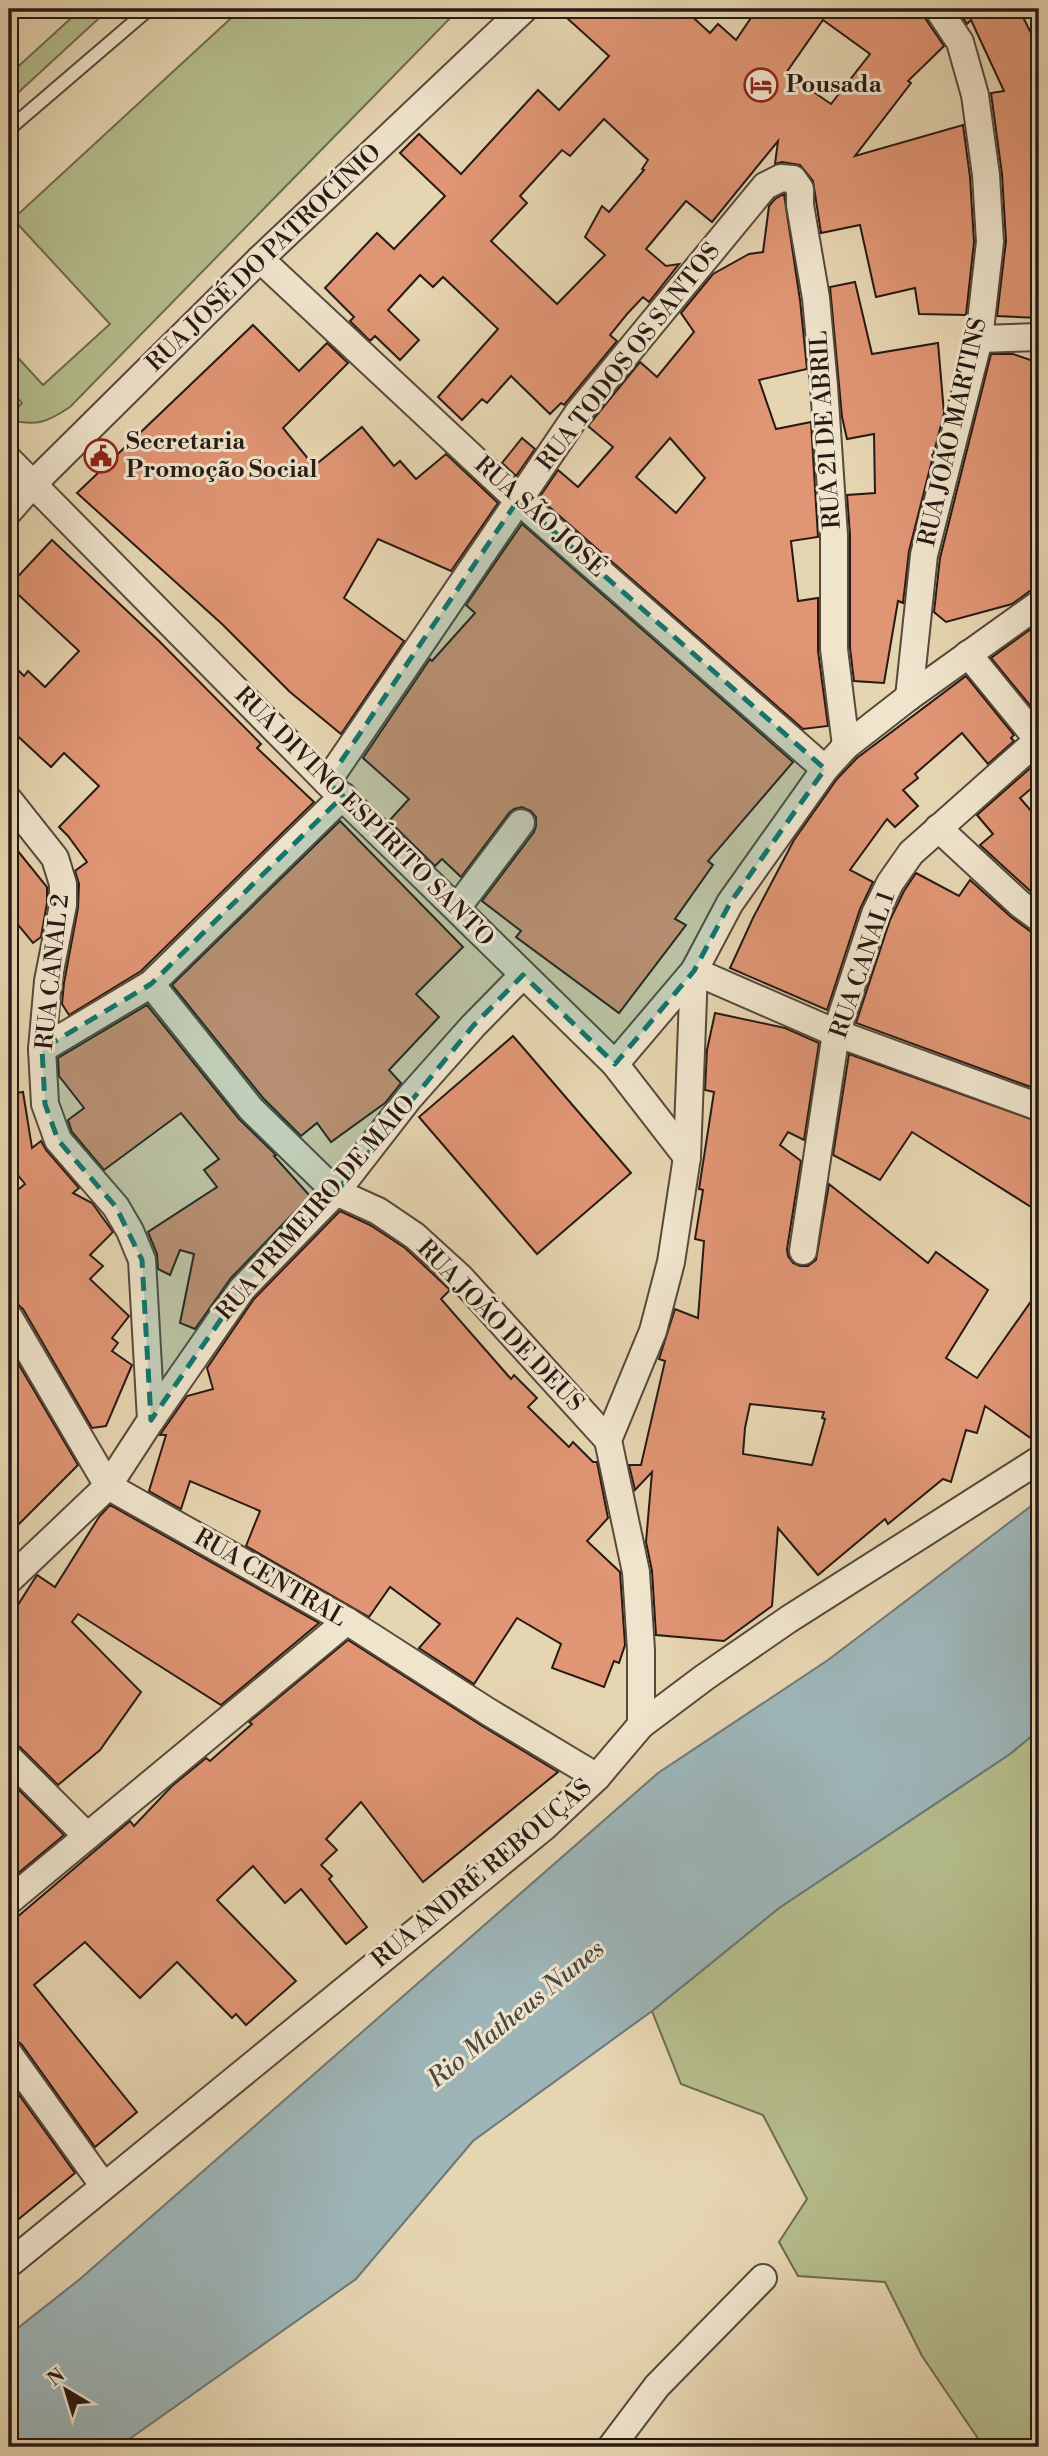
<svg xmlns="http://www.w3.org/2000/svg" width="1048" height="2456" font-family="'Libre Bodoni',serif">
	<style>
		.green { fill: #b5bd8c; stroke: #6e6c50; stroke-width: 2 }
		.water { fill: #9db5b8; stroke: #6e7776; stroke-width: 2 }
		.building { fill: #e09574; stroke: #271a14; stroke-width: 2; fill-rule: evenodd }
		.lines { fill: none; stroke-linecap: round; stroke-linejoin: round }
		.service-casing { stroke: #57493b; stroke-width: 16 }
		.minor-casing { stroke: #57493b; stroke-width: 30 }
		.service { stroke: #efe4cc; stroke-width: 12 }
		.minor { stroke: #efe4cc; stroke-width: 26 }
		.marked { fill: #0f766e; fill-opacity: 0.2; stroke: #0f766e; stroke-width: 5; stroke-dasharray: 14 9; stroke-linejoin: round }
		.labels { text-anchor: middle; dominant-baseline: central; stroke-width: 6; stroke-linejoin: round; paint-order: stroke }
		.poi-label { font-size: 24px; font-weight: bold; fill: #271a14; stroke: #efe4cc; text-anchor: start }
		.street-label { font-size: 24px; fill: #271a14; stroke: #efe4cc }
		.water-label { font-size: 26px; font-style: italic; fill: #4a4845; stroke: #efe4cc }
	</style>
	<rect width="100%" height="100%" fill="#e6d5b1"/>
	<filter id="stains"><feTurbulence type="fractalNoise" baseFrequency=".00286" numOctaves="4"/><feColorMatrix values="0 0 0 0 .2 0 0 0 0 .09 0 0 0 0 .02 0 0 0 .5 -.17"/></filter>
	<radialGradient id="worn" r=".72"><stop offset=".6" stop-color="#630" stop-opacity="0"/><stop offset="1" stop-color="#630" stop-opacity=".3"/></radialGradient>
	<!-- green -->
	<g class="green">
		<path d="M81 9H109L9 101V75Z"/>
		<path d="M241 9H459L70 407C46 423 37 426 9 420V417L22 403 9 389V348L43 385 110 324 13 219Z"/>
		<path d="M1039 1730V2447H971L977 2437 922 2356 885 2282 798 2276 779 2242 807 2199 763 2115 681 2084 652 2011 779 1908 1010 1754Z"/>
	</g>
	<!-- water -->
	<path class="water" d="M1039 1500V1730L1010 1754 779 1908 652 2011 473 2141 356 2279 118 2447H9V2335L80 2279 658 1773 828 1660Z"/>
	<!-- building -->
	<g class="building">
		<path d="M557 9H684L710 33 718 24 736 40 757 9H922L925 18 944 46 908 81 911 83 855 156 963 125 970 177 974 242 966 315 919 314 915 288 876 297 860 225 821 233 813 181 800 165 782 162 775 164 778 141 712 222 686 201 646 249 666 266 679 264 649 302 643 297 627 314 610 335 617 341 564 405 561 403 550 414 511 376 487 403 482 399 462 420 438 397 498 329 443 277 433 287 420 275 388 310 419 340 400 360 375 336 370 341 350 321 354 317 325 288 377 233 394 249 445 196 400 153 419 134 461 174 538 90 559 110 609 56ZM823 20 870 54 831 104 786 73ZM604 119 648 160 642 169 644 170 609 212 602 206 585 237 605 255 557 304 491 241 527 203 520 196 562 150 570 156Z"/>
		<path d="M957 9H1019L1039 49V318L997 316 1006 241 1002 174 991 93 1004 91 971 20 967 24Z"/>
		<path d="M784 194 800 300 807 369 759 380 776 429 811 422 818 537 791 541 798 601 818 598V651L828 726 803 729 539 498 558 470 578 487 613 447 588 426 591 422 640 362 657 377 694 332 681 313 713 274 749 254 763 252 769 206 775 199ZM670 438 705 478 676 513 636 477Z"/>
		<path d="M855 282 872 354 938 343 944 413 909 551 903 603 898 601 884 683 854 681 850 648V535L847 495 875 493 874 434 847 439 842 417 830 287Z"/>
		<path d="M253 325 299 371 327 343 348 363 283 428 314 466 362 427 394 466 400 461 416 479 446 454 498 503 451 571 378 539 344 598 404 641 341 734 290 692 222 624 77 493Z"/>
		<path d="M991 354H1013L1039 363V589L1030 591 1012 604 946 622 934 612 940 558Z"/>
		<path d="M522 438 535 449 516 476 502 463Z"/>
		<path d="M522 524 793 762 708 861 713 865 675 919 686 925 619 1013 516 937 521 931 482 901 534 832 536 826V817L531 811 522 807 514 809 509 813 461 877 442 859 435 866 389 821 409 799 363 758 430 659 432 661 475 613 466 605Z"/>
		<path d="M52 540 159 641 261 744 257 748 314 802 141 971 69 1015 62 1004 64 983 78 908 79 884 75 871 87 862 68 836 59 827 99 786 64 753 51 767 9 728V661L24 676 28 671 45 687 79 651 9 586Z"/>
		<path d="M1039 623V714L1038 715 991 658Z"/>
		<path d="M966 676 1014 735 1011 738 1014 741 988 764 962 733 915 774 918 778 903 790 918 806 895 827 887 819 850 870 873 882 860 909 827 1010 730 968 753 918 794 840 837 779 857 758Z"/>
		<path d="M1035 764 1039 769V782L1020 798 1039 820V899L980 845 993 834 977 815Z"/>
		<path d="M340 821 463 947 416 994 439 1017 389 1070 401 1083 385 1103 331 1142 317 1123 301 1136 263 1098 172 985Z"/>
		<path d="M9 840 47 887V903L41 937 33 943 9 914Z"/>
		<path d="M916 873 959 896 970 880 1011 917 1030 931 1039 933V1090L856 1023 890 920 904 891Z"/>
		<path d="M147 1005 239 1119 276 1155 274 1156 310 1196 231 1278 195 1329 180 1323 194 1254 180 1250 170 1275 158 1269 157 1254 148 1232 217 1187 204 1170 219 1159 181 1113 104 1170 72 1132 68 1120 84 1108 59 1076 58 1058Z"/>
		<path d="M715 1013 785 1028 819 1043 804 1140 788 1132 780 1145 801 1161 787 1249 788 1256 793 1263 800 1266H808L816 1260 829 1184 928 1263 936 1252 988 1290 946 1358 977 1378 1039 1290V1444L985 1406 977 1433 966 1430 951 1482 943 1479 888 1524 885 1519 818 1575 778 1528 772 1606 724 1641 656 1635 652 1571 646 1542 652 1472 635 1490 629 1465H641L665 1361 659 1359 675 1309 698 1318 704 1241 695 1239 703 1190 699 1189 714 1092 705 1090 707 1050ZM750 1404 824 1412 822 1418 825 1419 812 1465 743 1454 745 1428Z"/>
		<path d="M513 1036 631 1173 537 1254 419 1117Z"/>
		<path d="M849 1054 1039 1122V1212L912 1132 880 1180 833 1155Z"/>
		<path d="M23 1092 32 1148 41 1141 46 1150 79 1188 73 1193 92 1203 113 1232 90 1255 103 1266 90 1279 129 1316 112 1338 118 1343 112 1351 132 1365 106 1426 92 1428 23 1309 16 1303 9 1301V1197L25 1184 9 1164V1094Z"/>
		<path d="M340 1211 370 1225 405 1248 448 1288 450 1290 441 1299 511 1379 514 1375 537 1398 528 1407 569 1447 573 1442 593 1462H597L608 1518 587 1541 620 1572 625 1645 619 1663 614 1661 604 1687 552 1668 561 1644 517 1618 474 1684 419 1648 440 1624 390 1587 369 1617 246 1546 260 1511 190 1481 181 1509 149 1491 166 1435H160L164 1429 187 1396 213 1389 207 1368 254 1299Z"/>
		<path d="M9 1348 78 1465 9 1534Z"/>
		<path d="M110 1505 319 1623 221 1705 78 1614 72 1622 141 1692 100 1750 58 1785 20 1747 9 1743V1619L37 1575 55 1587 99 1517Z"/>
		<path d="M348 1640 479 1724 558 1772 423 1882 361 1802 326 1839 337 1850 321 1865 332 1876 329 1879 367 1927 346 1944 301 1889 285 1903 253 1866 217 1900 296 1981 246 2025 236 2014 232 2018 177 1962 140 1998 85 1942 34 1985 137 2112 95 2147 22 2045 16 2040 9 2038V1924L130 1821 134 1826 172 1786 206 1758 210 1761 252 1724 249 1722Z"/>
		<path d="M9 1780 64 1835 16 1875 9 1866Z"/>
		<path d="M9 2081 75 2173 9 2227Z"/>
	</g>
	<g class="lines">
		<defs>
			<path id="service" d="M9 129 149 9"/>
			<g id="minor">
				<path d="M260 259 518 500 825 769"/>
				<path d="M979 339 1039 337"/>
				<path d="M9 460 327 782 615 1064 687 1157"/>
				<path d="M9 511 33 484 260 259 524 9"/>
				<path d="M968 654 1039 741"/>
				<path d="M909 697 924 555 979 339 990 242 986 175 975 95 960 42 938 9"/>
				<path d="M327 782 578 413 765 186 781 178 793 179 800 189V205L816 298 824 386 834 535V649L846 746"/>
				<path d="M9 800 55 858 63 884V905L48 981 42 1049 45 1104 58 1140 116 1207 130 1231 142 1260 151 1420 108 1486 9 1580"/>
				<path d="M938 828 1020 904 1039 918"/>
				<path d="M457 908 521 823"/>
				<path d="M151 984 251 1109 336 1192 378 1211 415 1236 460 1277 608 1440"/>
				<path d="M42 1049 151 984 343 796"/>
				<path d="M615 1064 694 971 836 1033 1039 1107"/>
				<path d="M803 1251 836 1033 875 914 890 883 911 853 1038 740"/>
				<path d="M9 1317 108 1486 347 1621 487 1711 597 1777"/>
				<path d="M151 1420 242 1289 336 1192 409 1098 473 1026 523 975"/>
				<path d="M641 1725V1650L636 1572 608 1440 653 1331 671 1262 687 1157 694 971 730 903 825 769 846 746 909 697 1039 604"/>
				<path d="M9 1758 87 1836"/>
				<path d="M9 1901 347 1621"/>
				<path d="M9 2054 103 2185"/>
				<path d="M9 2264 543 1828 597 1777 641 1725 705 1677 789 1619 1039 1460"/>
				<path d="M611 2447 657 2386 763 2278"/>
			</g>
		</defs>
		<!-- service casing -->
		<use href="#service" class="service-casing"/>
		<!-- minor casing -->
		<use href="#minor" class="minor-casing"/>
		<!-- service -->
		<use href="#service" class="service"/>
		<!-- minor -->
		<use href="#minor" class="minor"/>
	</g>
	<!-- marked area -->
	<path class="marked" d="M518 500 825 769 730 903 694 971 615 1064 523 975 473 1026 336 1192 242 1289 151 1420 142 1260 116 1207 58 1140 45 1104 42 1049 151 984 343 796 327 782Z"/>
	<!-- icons -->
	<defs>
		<symbol id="hotel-ring" viewBox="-11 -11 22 22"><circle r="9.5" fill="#efe4cc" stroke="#8f2418" stroke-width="1.5"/><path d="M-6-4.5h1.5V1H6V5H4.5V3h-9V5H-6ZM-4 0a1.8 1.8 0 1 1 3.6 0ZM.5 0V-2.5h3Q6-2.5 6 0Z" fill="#8f2418"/></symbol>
		<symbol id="civic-ring" viewBox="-11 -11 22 22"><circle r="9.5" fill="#efe4cc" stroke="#8f2418" stroke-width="1.5"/><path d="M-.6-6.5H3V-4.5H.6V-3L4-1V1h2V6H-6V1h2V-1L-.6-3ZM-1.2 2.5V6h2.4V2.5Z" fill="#8f2418"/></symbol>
	</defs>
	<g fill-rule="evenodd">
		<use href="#hotel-ring" x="742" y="66" width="38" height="38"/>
		<use href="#civic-ring" x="82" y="437" width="38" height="38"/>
	</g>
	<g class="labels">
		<!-- poi labels -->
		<g class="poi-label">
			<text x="786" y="85">Pousada</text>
			<text x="126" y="442">Secretaria<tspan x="126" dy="28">Promoção Social</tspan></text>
		</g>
		<!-- street labels -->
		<g class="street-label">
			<text transform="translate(264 258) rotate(-44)">RUA JOSÉ DO PATROCÍNIO</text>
			<text transform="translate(629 357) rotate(-52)">RUA TODOS OS SANTOS</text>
			<text transform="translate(826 430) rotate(-94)">RUA 21 DE ABRIL</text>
			<text transform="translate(953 432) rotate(-77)">RUA JOÃO MARTINS</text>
			<text transform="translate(540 517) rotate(42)">RUA SÃO JOSÉ</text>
			<text transform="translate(364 817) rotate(45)">RUA DIVINO ESPÍRITO SANTO</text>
			<text transform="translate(863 965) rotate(-71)">RUA CANAL 1</text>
			<text transform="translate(53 972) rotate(-84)">RUA CANAL 2</text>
			<text transform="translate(316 1208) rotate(-49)">RUA PRIMEIRO DE MAIO</text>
			<text transform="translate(500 1326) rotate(46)">RUA JOÃO DE DEUS</text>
			<text transform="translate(270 1578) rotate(30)">RUA CENTRAL</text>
			<text transform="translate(482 1874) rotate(-40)">RUA ANDRÉ REBOUÇAS</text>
		</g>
		<!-- water labels -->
		<g class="water-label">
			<text transform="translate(516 2014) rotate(-39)">Rio Matheus Nunes</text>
		</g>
	</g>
	<!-- margin -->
	<rect width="1048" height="2456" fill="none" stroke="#e6d5b1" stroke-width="35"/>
	<rect x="10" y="10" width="1027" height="2435" fill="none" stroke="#271a14" stroke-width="3.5"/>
	<rect x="18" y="18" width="1013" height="2421" fill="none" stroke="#271a14" stroke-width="2"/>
	<!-- north arrow -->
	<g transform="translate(66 2390) rotate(322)" stroke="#efe4cc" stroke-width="5" paint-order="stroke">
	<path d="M0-5L12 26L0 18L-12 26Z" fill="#271a14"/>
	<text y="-10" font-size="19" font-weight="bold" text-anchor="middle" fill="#271a14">N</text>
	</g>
	<rect width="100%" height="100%" filter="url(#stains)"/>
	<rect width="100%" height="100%" fill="url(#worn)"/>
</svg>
